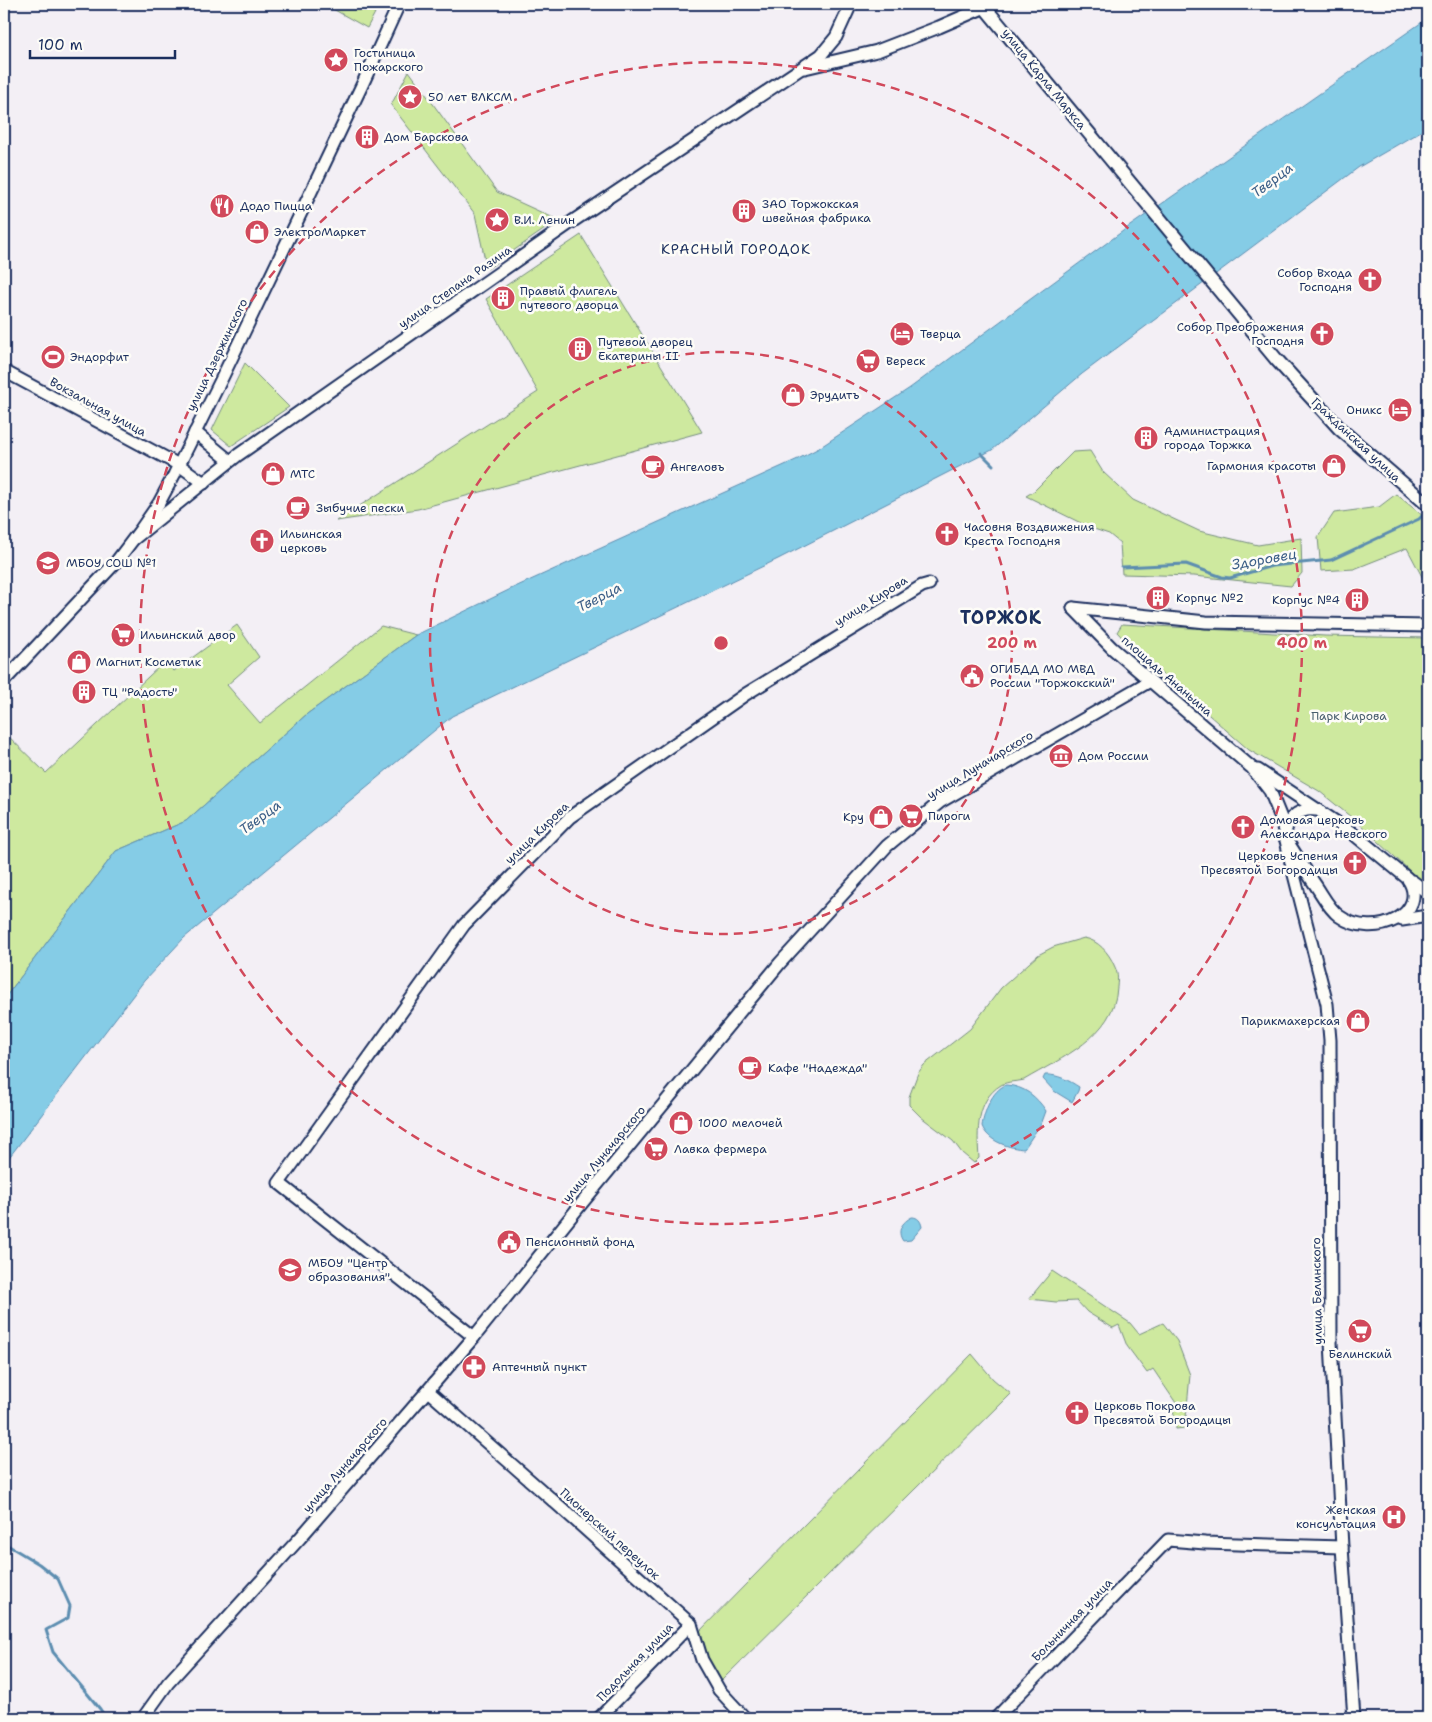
<svg xmlns="http://www.w3.org/2000/svg" width="1432" height="1722" font-family="'Shantell Sans',sans-serif">
	<style>
		.green { fill: #cee99f; stroke: #748c7e }
		.water { fill: #85cce6; stroke: #5b8db0 }
		.lines { fill: none; stroke-linecap: round; stroke-linejoin: round }
		.stream { stroke: #5b8db0; stroke-width: 3 }
		.secondary-casing { stroke: #1b2f5e; stroke-width: 15 }
		.primary-casing { stroke: #1b2f5e; stroke-width: 16 }
		.secondary { stroke: #fdfcf7; stroke-width: 11 }
		.primary { stroke: #fdfcf7; stroke-width: 12 }
		.ring { fill: none; stroke: #d1495b; stroke-width: 2.5; stroke-dasharray: 9 6 }
		.labels { text-anchor: middle; dominant-baseline: central; stroke-width: 5; stroke-linejoin: round; paint-order: stroke }
		.poi-label { font-size: 12px; fill: #1b2f5e; stroke: #fdfcf7; text-anchor: start }
		.street-label { font-size: 12px; fill: #1b2f5e; stroke: #fdfcf7 }
		.park-label { font-size: 12px; fill: #485e6e; stroke: #fdfcf7 }
		.water-label { font-size: 14px; font-style: italic; fill: #3b5e87; stroke: #fdfcf7 }
		.neighbourhood-label { font-size: 14px; letter-spacing: 1px; fill: #1b2f5e; stroke: #fdfcf7 }
		.district-label { font-size: 18px; font-weight: bold; letter-spacing: 1px; fill: #1b2f5e; stroke: #fdfcf7 }
		.centre { fill: #d1495b; stroke: #fdfcf7; stroke-width: 2.5 }
		.ring-label { font-size: 15px; text-anchor: middle; font-weight: bold; fill: #d1495b; stroke: #fdfcf7; stroke-width: 5; stroke-linejoin: round; paint-order: stroke }
	</style>
	<rect width="100%" height="100%" fill="#f3eff5"/>
	<filter id="ink" filterUnits="userSpaceOnUse"><feTurbulence type="fractalNoise" baseFrequency=".02" numOctaves="2"/><feDisplacementMap in="SourceGraphic" scale="10" xChannelSelector="R" yChannelSelector="G"/><feConvolveMatrix kernelMatrix="1 2 1 2 8 2 1 2 1" color-interpolation-filters="sRGB"/></filter>
	<g filter="url(#ink)">
		<!-- green -->
		<g class="green">
			<path d="M324 4H359L375 13 367 28Z"/>
			<path d="M409 71 497 192 558 220 487 269 475 214 391 105Z"/>
			<path d="M581 235 702 432 418 509 336 521 538 392 486 299Z"/>
			<path d="M245 363 289 407 231 446 212 430Z"/>
			<path d="M1090 451 1103 472 1133 500 1199 531 1258 545 1301 538 1302 573 1291 586 1194 576 1122 574 1120 543 1109 534 1091 528 1026 496 1034 491 1073 452Z"/>
			<path d="M1396 494 1428 520V588L1407 548 1354 569 1321 571 1318 537 1334 513 1379 507Z"/>
			<path d="M1122 624 1325 636 1428 638V888L1362 826 1319 791 1249 750 1131 647 1117 632Z"/>
			<path d="M237 625 259 657 227 685 260 723 381 626 416 635 307 714 186 821 116 851 4 999V732L46 773 165 661 174 671Z"/>
			<path d="M1084 938C1098 940 1109 953 1114 965 1118 973 1118 978 1117 987 1115 1036 1061 1058 1024 1080 1016 1082 1008 1081 1001 1085 976 1100 977 1132 979 1158L974 1163 962 1153 953 1141 921 1117 909 1105V1097L918 1073 924 1065 970 1029 1001 988 1038 955 1053 947Z"/>
			<path d="M1052 1271 1130 1323 1139 1334 1163 1323 1177 1341 1190 1375 1185 1428 1176 1429 1173 1409 1176 1403 1153 1369 1147 1373 1127 1346 1119 1325 1113 1328 1087 1312 1077 1301 1056 1302 1029 1299Z"/>
			<path d="M972 1354 993 1379 1011 1394 720 1682 695 1636Z"/>
		</g>
		<!-- water -->
		<g class="water">
			<path d="M1428 18V127L1359 167 1082 374 992 450 778 559 452 716 184 938 144 981 4 1164V999L116 851 186 821 307 714 416 635 515 587 798 459 819 448 910 388 1127 228Z"/>
			<path d="M1045 1075C1057 1074 1070 1081 1079 1087L1078 1091 1072 1102 1054 1091 1043 1079Z"/>
			<path d="M1006 1085C1024 1086 1037 1097 1046 1111L1042 1122 1024 1149C1010 1148 988 1142 982 1126 984 1112 992 1090 1006 1085Z"/>
			<path d="M912 1217C918 1217 921 1221 922 1227L911 1240 903 1241C896 1231 902 1222 912 1217Z"/>
		</g>
		<g class="lines">
			<!-- stream -->
			<g class="stream">
				<path d="M981 453 993 465"/>
				<path d="M1122 567 1186 564 1222 577 1230 578 1272 566 1331 560 1419 519 1428 510"/>
				<path d="M4 1543 39 1564 58 1579 70 1606 68 1618 46 1630 53 1652 100 1709 106 1718"/>
			</g>
			<defs>
				<g id="secondary">
					<path d="M805 68 877 51 939 27 985 7"/>
					<path d="M4 371 179 465 204 483"/>
					<path d="M195 432 230 461"/>
					<path d="M135 538 238 455 573 221 821 55 836 37 851 4"/>
					<path d="M1073 608 1112 648 1252 768 1270 791 1281 818 1292 867 1327 1004 1330 1040 1331 1342 1342 1547 1354 1718"/>
					<path d="M1073 608 1206 622 1428 626"/>
					<path d="M4 681 116 562 141 529 159 503 174 475 223 376 363 83 399 4"/>
					<path d="M1258 770 1351 832 1407 878C1432 912 1375 942 1339 916 1328 908 1322 894 1314 883 1304 868 1295 853 1285 838 1285 819 1298 808 1316 810"/>
					<path d="M1412 881 1428 893"/>
					<path d="M1402 920 1428 916"/>
					<path d="M474 1337 279 1183 464 925 570 817 746 694 922 586 929 584"/>
					<path d="M428 1391 574 1519 691 1624 702 1660 719 1690 745 1718"/>
					<path d="M143 1718 168 1683 300 1538 474 1337 582 1203 780 963 887 846 940 802 1150 681"/>
					<path d="M599 1718 691 1624"/>
					<path d="M996 1718 1168 1540 1205 1543 1342 1547"/>
				</g>
				<path id="primary" d="M982 4 1276 359 1340 429 1428 505"/>
			</defs>
			<!-- secondary casing -->
			<use href="#secondary" class="secondary-casing"/>
			<!-- primary casing -->
			<use href="#primary" class="primary-casing"/>
			<!-- secondary -->
			<use href="#secondary" class="secondary"/>
			<!-- primary -->
			<use href="#primary" class="primary"/>
		</g>
	</g>
	<!-- distance rings -->
	<g class="ring">
		<circle cx="721" cy="643" r="291"/>
		<circle cx="721" cy="643" r="581"/>
	</g>
	<!-- icons -->
	<defs>
		<symbol id="sight-disc" viewBox="-11 -11 22 22"><circle r="9.5" fill="#d1495b" stroke="#fdfcf7"/><path d="M0-6L1.8-2.2L6-1.7L2.9 1.2L3.7 5.4L0 3.3L-3.7 5.4L-2.9 1.2L-6-1.7L-1.8-2.2Z" fill="#fff"/></symbol>
		<symbol id="building-disc" viewBox="-11 -11 22 22"><circle r="9.5" fill="#d1495b" stroke="#fdfcf7"/><path d="M-4-6H4V6H1V3H-1V6H-4ZM-2.5-4.3h1.7v1.8h-1.7ZM.8-4.3h1.7v1.8H.8ZM-2.5-1h1.7V.8h-1.7ZM.8-1h1.7V.8H.8Z" fill="#fff"/></symbol>
		<symbol id="restaurant-disc" viewBox="-11 -11 22 22"><circle r="9.5" fill="#d1495b" stroke="#fdfcf7"/><path d="M-5-6h1v4h1v-4h1v4h1v-4h1v5L-1.5 .5V6h-2V.5L-5-1ZM5-6V6H3V1.5H1.5Q1.5-4 5-6Z" fill="#fff"/></symbol>
		<symbol id="shop-disc" viewBox="-11 -11 22 22"><circle r="9.5" fill="#d1495b" stroke="#fdfcf7"/><path d="M-5-2.5h2.3a2.7 3.5 0 0 1 5.4 0H5L5.5 6h-11ZM-1.5-2.5h3a1.5 2.3 0 0 0-3 0Z" fill="#fff"/></symbol>
		<symbol id="church-disc" viewBox="-11 -11 22 22"><circle r="9.5" fill="#d1495b" stroke="#fdfcf7"/><path d="M-1.2-6h2.4v3.5h3.3v2.4h-3.3V6h-2.4V-.1h-3.3v-2.4h3.3Z" fill="#fff"/></symbol>
		<symbol id="hotel-disc" viewBox="-11 -11 22 22"><circle r="9.5" fill="#d1495b" stroke="#fdfcf7"/><path d="M-6-4.5h1.5V1H6V5H4.5V3h-9V5H-6ZM-4 0a1.8 1.8 0 1 1 3.6 0ZM.5 0V-2.5h3Q6-2.5 6 0Z" fill="#fff"/></symbol>
		<symbol id="stadium-disc" viewBox="-11 -11 22 22"><circle r="9.5" fill="#d1495b" stroke="#fdfcf7"/><path d="M0-5a6.5 5 0 1 0 0 10a6.5 5 0 1 0 0-10ZM-3.5-1.8h7v3.6h-7Z" fill="#fff"/></symbol>
		<symbol id="supermarket-disc" viewBox="-11 -11 22 22"><circle r="9.5" fill="#d1495b" stroke="#fdfcf7"/><path d="M-6-5.5h2.5l.6 2H6L4.5 2H-2.5L-4.4-4H-6ZM-1.5 3.2a1.3 1.3 0 1 0 .1 0ZM3 3.2a1.3 1.3 0 1 0 .1 0Z" fill="#fff"/></symbol>
		<symbol id="cafe-disc" viewBox="-11 -11 22 22"><circle r="9.5" fill="#d1495b" stroke="#fdfcf7"/><path d="M-5.5-4.5H6V0H3Q3 3.5 0 3.5H-2.5Q-5.5 3.5-5.5 0ZM3-3.2v2h1.7v-2ZM-6 4.5H4V6H-6Z" fill="#fff"/></symbol>
		<symbol id="school-disc" viewBox="-11 -11 22 22"><circle r="9.5" fill="#d1495b" stroke="#fdfcf7"/><path d="M0-5L7-2L0 1L-7-2ZM-4 1L0 2.5L4 1V4Q0 6-4 4Z" fill="#fff"/></symbol>
		<symbol id="civic-disc" viewBox="-11 -11 22 22"><circle r="9.5" fill="#d1495b" stroke="#fdfcf7"/><path d="M-.6-6.5H3V-4.5H.6V-3L4-1V1h2V6H-6V1h2V-1L-.6-3ZM-1.2 2.5V6h2.4V2.5Z" fill="#fff"/></symbol>
		<symbol id="museum-disc" viewBox="-11 -11 22 22"><circle r="9.5" fill="#d1495b" stroke="#fdfcf7"/><path d="M0-6L6-3V-2H-6V-3ZM-5-1h2V3h-2ZM-1-1h2V3h-2ZM3-1h2V3H3ZM-6 4H6V6H-6Z" fill="#fff"/></symbol>
		<symbol id="pharmacy-disc" viewBox="-11 -11 22 22"><circle r="9.5" fill="#d1495b" stroke="#fdfcf7"/><path d="M-2-6h4v4h4v4h-4v4h-4v-4h-4v-4h4Z" fill="#fff"/></symbol>
		<symbol id="hospital-disc" viewBox="-11 -11 22 22"><circle r="9.5" fill="#d1495b" stroke="#fdfcf7"/><path d="M-5-5h3v3.5h4V-5h3V5h-3V1.5h-4V5h-3Z" fill="#fff"/></symbol>
	</defs>
	<g fill-rule="evenodd">
		<use href="#sight-disc" x="322" y="46" width="28" height="28"/>
		<use href="#sight-disc" x="396" y="83" width="28" height="28"/>
		<use href="#building-disc" x="353" y="123" width="28" height="28"/>
		<use href="#restaurant-disc" x="208" y="192" width="28" height="28"/>
		<use href="#building-disc" x="730" y="197" width="28" height="28"/>
		<use href="#sight-disc" x="483" y="206" width="28" height="28"/>
		<use href="#shop-disc" x="243" y="218" width="28" height="28"/>
		<use href="#church-disc" x="1356" y="266" width="28" height="28"/>
		<use href="#building-disc" x="489" y="284" width="28" height="28"/>
		<use href="#hotel-disc" x="888" y="320" width="28" height="28"/>
		<use href="#church-disc" x="1308" y="320" width="28" height="28"/>
		<use href="#building-disc" x="566" y="335" width="28" height="28"/>
		<use href="#stadium-disc" x="39" y="343" width="28" height="28"/>
		<use href="#supermarket-disc" x="854" y="347" width="28" height="28"/>
		<use href="#shop-disc" x="779" y="381" width="28" height="28"/>
		<use href="#hotel-disc" x="1386" y="396" width="28" height="28"/>
		<use href="#building-disc" x="1132" y="424" width="28" height="28"/>
		<use href="#shop-disc" x="1320" y="452" width="28" height="28"/>
		<use href="#cafe-disc" x="639" y="453" width="28" height="28"/>
		<use href="#shop-disc" x="259" y="460" width="28" height="28"/>
		<use href="#cafe-disc" x="284" y="494" width="28" height="28"/>
		<use href="#church-disc" x="933" y="520" width="28" height="28"/>
		<use href="#church-disc" x="248" y="527" width="28" height="28"/>
		<use href="#school-disc" x="34" y="549" width="28" height="28"/>
		<use href="#building-disc" x="1144" y="584" width="28" height="28"/>
		<use href="#building-disc" x="1343" y="586" width="28" height="28"/>
		<use href="#supermarket-disc" x="109" y="621" width="28" height="28"/>
		<use href="#shop-disc" x="65" y="648" width="28" height="28"/>
		<use href="#civic-disc" x="958" y="662" width="28" height="28"/>
		<use href="#building-disc" x="70" y="678" width="28" height="28"/>
		<use href="#museum-disc" x="1047" y="742" width="28" height="28"/>
		<use href="#supermarket-disc" x="897" y="802" width="28" height="28"/>
		<use href="#shop-disc" x="867" y="803" width="28" height="28"/>
		<use href="#church-disc" x="1229" y="813" width="28" height="28"/>
		<use href="#church-disc" x="1341" y="849" width="28" height="28"/>
		<use href="#shop-disc" x="1344" y="1007" width="28" height="28"/>
		<use href="#cafe-disc" x="736" y="1054" width="28" height="28"/>
		<use href="#shop-disc" x="667" y="1109" width="28" height="28"/>
		<use href="#supermarket-disc" x="642" y="1135" width="28" height="28"/>
		<use href="#civic-disc" x="495" y="1228" width="28" height="28"/>
		<use href="#school-disc" x="276" y="1256" width="28" height="28"/>
		<use href="#supermarket-disc" x="1346" y="1317" width="28" height="28"/>
		<use href="#pharmacy-disc" x="460" y="1353" width="28" height="28"/>
		<use href="#church-disc" x="1063" y="1399" width="28" height="28"/>
		<use href="#hospital-disc" x="1380" y="1503" width="28" height="28"/>
	</g>
	<g class="labels">
		<!-- poi labels -->
		<g class="poi-label">
			<text x="354" y="53">Гостиница<tspan x="354" dy="14">Пожарского</tspan></text>
			<text x="428" y="97">50 лет ВЛКСМ</text>
			<text x="384" y="137">Дом Барскова</text>
			<text x="762" y="204">ЗАО Торжокская<tspan x="762" dy="14">швейная фабрика</tspan></text>
			<text x="240" y="206">Додо Пицца</text>
			<text x="514" y="220">В.И. Ленин</text>
			<text x="274" y="232">ЭлектроМаркет</text>
			<text x="1352" y="273" text-anchor="end">Собор Входа<tspan x="1352" dy="14">Господня</tspan></text>
			<text x="520" y="291">Правый флигель<tspan x="520" dy="14">путевого дворца</tspan></text>
			<text x="1304" y="327" text-anchor="end">Собор Преображения<tspan x="1304" dy="14">Господня</tspan></text>
			<text x="920" y="334">Тверца</text>
			<text x="598" y="342">Путевой дворец<tspan x="598" dy="14">Екатерины II</tspan></text>
			<text x="70" y="357">Эндорфит</text>
			<text x="886" y="361">Вереск</text>
			<text x="810" y="395">Эрудитъ</text>
			<text x="1382" y="410" text-anchor="end">Оникс</text>
			<text x="1164" y="431">Администрация<tspan x="1164" dy="14">города Торжка</tspan></text>
			<text x="1316" y="466" text-anchor="end">Гармония красоты</text>
			<text x="670" y="467">Ангеловъ</text>
			<text x="290" y="474">МТС</text>
			<text x="316" y="508">Зыбучие пески</text>
			<text x="964" y="527">Часовня Воздвижения<tspan x="964" dy="14">Креста Господня</tspan></text>
			<text x="280" y="534">Ильинская<tspan x="280" dy="14">церковь</tspan></text>
			<text x="66" y="563">МБОУ СОШ №1</text>
			<text x="1176" y="598">Корпус №2</text>
			<text x="1340" y="600" text-anchor="end">Корпус №4</text>
			<text x="140" y="635">Ильинский двор</text>
			<text x="96" y="662">Магнит Косметик</text>
			<text x="990" y="669">ОГИБДД МО МВД<tspan x="990" dy="14">России "Торжокский"</tspan></text>
			<text x="102" y="692">ТЦ "Радость"</text>
			<text x="1078" y="756">Дом России</text>
			<text x="928" y="816">Пироги</text>
			<text x="864" y="817" text-anchor="end">Кру</text>
			<text x="1260" y="820">Домовая церковь<tspan x="1260" dy="14">Александра Невского</tspan></text>
			<text x="1338" y="856" text-anchor="end">Церковь Успения<tspan x="1338" dy="14">Пресвятой Богородицы</tspan></text>
			<text x="1340" y="1021" text-anchor="end">Парикмахерская</text>
			<text x="768" y="1068">Кафе "Надежда"</text>
			<text x="698" y="1123">1000 мелочей</text>
			<text x="674" y="1149">Лавка фермера</text>
			<text x="526" y="1242">Пенсионный фонд</text>
			<text x="308" y="1263">МБОУ "Центр<tspan x="308" dy="14">образования"</tspan></text>
			<text x="1360" y="1354" text-anchor="middle">Белинский</text>
			<text x="492" y="1367">Аптечный пункт</text>
			<text x="1094" y="1406">Церковь Покрова<tspan x="1094" dy="14">Пресвятой Богородицы</tspan></text>
			<text x="1376" y="1510" text-anchor="end">Женская<tspan x="1376" dy="14">консультация</tspan></text>
		</g>
		<!-- street labels -->
		<g class="street-label">
			<text transform="translate(1044 79) rotate(51)">улица Карла Маркса</text>
			<text transform="translate(455 287) rotate(-35)">улица Степана Разина</text>
			<text transform="translate(217 355) rotate(-64)">улица Дзержинского</text>
			<text transform="translate(98 407) rotate(29)">Вокзальная улица</text>
			<text transform="translate(1356 440) rotate(43)">Гражданская улица</text>
			<text transform="translate(871 601) rotate(-32)">улица Кирова</text>
			<text transform="translate(1167 676) rotate(41)">площадь Ананьина</text>
			<text transform="translate(980 765) rotate(-31)">улица Луначарского</text>
			<text transform="translate(537 833) rotate(-44)">улица Кирова</text>
			<text transform="translate(604 1154) rotate(-50)">улица Луначарского</text>
			<text transform="translate(1317 1291) rotate(-91)">улица Белинского</text>
			<text transform="translate(345 1465) rotate(-49)">улица Луначарского</text>
			<text transform="translate(610 1534) rotate(42)">Пионерский переулок</text>
			<text transform="translate(1072 1620) rotate(-46)">Больничная улица</text>
			<text transform="translate(635 1662) rotate(-46)">Подольная улица</text>
		</g>
		<!-- park labels -->
		<g class="park-label">
			<text x="1349" y="716">Парк Кирова</text>
		</g>
		<!-- water labels -->
		<g class="water-label">
			<text transform="translate(1272 180) rotate(-37)">Тверца</text>
			<text transform="translate(1264 559) rotate(-10)">Здоровец</text>
			<text transform="translate(599 597) rotate(-27)">Тверца</text>
			<text transform="translate(260 817) rotate(-36)">Тверца</text>
		</g>
		<!-- neighbourhood labels -->
		<g class="neighbourhood-label">
			<text x="736" y="249">КРАСНЫЙ ГОРОДОК</text>
		</g>
		<!-- district labels -->
		<g class="district-label">
			<text x="1001" y="618">ТОРЖОК</text>
		</g>
	</g>
	<circle cx="721" cy="643" r="8" class="centre"/>
	<g class="ring-label">
		<text x="1012" y="648">200 m</text>
		<text x="1302" y="648">400 m</text>
	</g>
	<!-- margin -->
	<rect width="1432" height="1722" fill="none" stroke="#fdfcf7" stroke-width="20"/>
	<rect x="10" y="10" width="1412" height="1702" fill="none" stroke="#1b2f5e" stroke-width="2" filter="url(#ink)"/>
	<!-- scale -->
	<path d="M30 50v8h145v-8" fill="none" stroke="#1b2f5e" stroke-width="2.5"/>
	<text x="38" y="50" font-size="15" fill="#1b2f5e" stroke="#fdfcf7" stroke-width="4" paint-order="stroke">100 m</text>
</svg>
